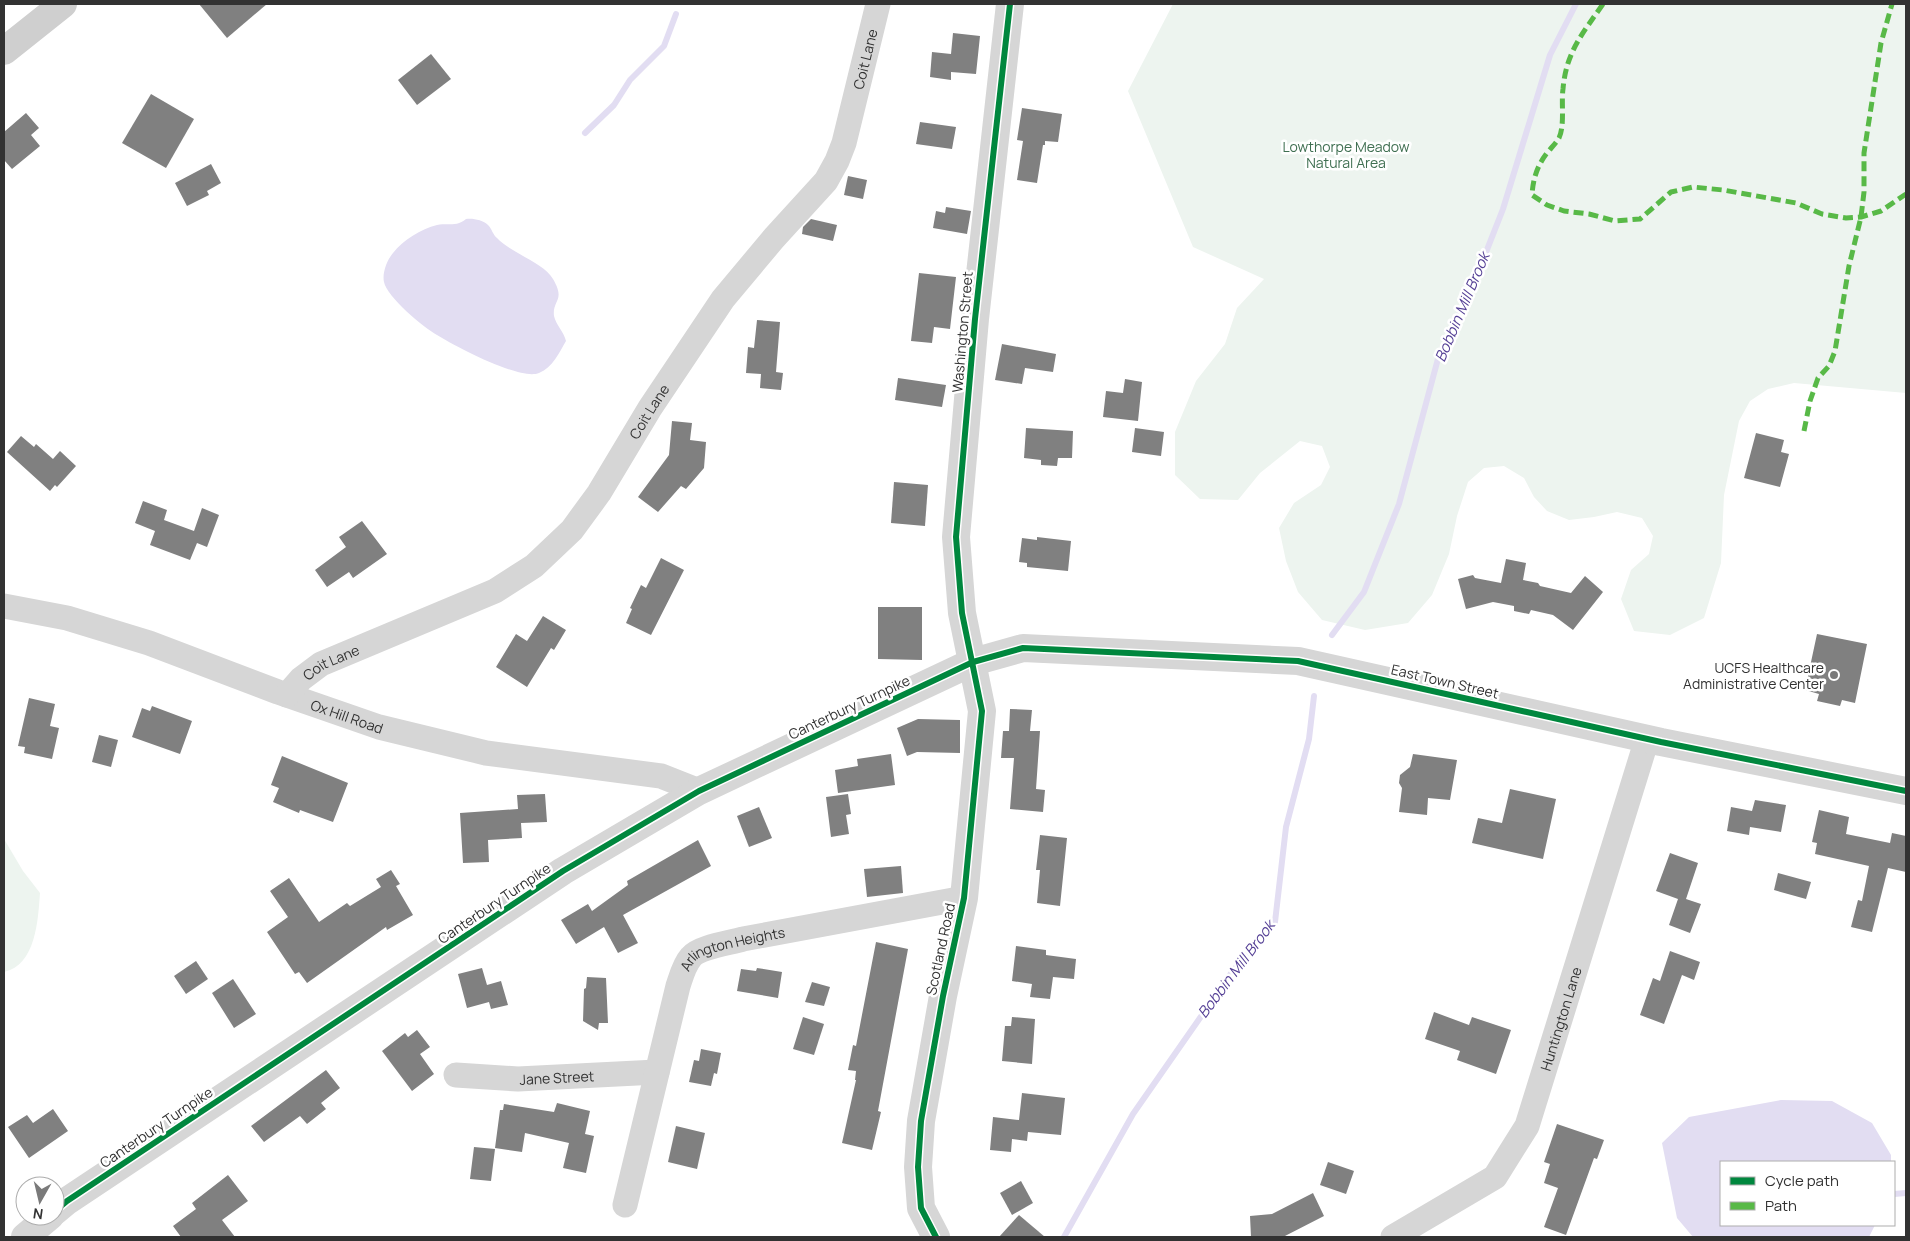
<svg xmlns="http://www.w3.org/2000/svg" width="1910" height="1241" font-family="Manrope,sans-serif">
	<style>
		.green { fill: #edf4ef }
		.water { fill: #e2ddf2 }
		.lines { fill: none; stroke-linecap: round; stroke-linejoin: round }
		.stream { stroke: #e2ddf2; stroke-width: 6 }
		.building { fill: #808080 }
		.minor { stroke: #d6d6d6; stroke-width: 25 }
		.tertiary { stroke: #d6d6d6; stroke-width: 28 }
		.secondary { stroke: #cfcfcf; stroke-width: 28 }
		.quiet { stroke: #58b947; stroke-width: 5; stroke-dasharray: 10 5; stroke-linecap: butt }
		.cycleway-casing { stroke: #fff; stroke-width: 9 }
		.cycleway { stroke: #00873e; stroke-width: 6 }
		.poi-dot { fill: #7a7a7a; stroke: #fff; stroke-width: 2 }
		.labels { text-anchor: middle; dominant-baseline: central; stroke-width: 5; stroke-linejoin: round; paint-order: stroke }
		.street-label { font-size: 14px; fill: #323232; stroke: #fff }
		.park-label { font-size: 14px; fill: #3f6f51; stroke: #fff }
		.poi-label { font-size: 14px; fill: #323232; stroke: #fff; text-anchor: end }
		.water-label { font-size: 15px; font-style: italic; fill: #543f95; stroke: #fff }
	</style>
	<rect width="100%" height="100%" fill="#fff"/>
	<!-- green -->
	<g class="green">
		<path d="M1173 4H1906V393L1794 383 1768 389 1750 401 1739 421 1724 495 1721 563 1704 618 1670 635 1634 631 1621 599 1631 570 1649 554 1653 536 1642 518 1617 512 1594 517 1569 520 1547 511 1534 497 1524 478 1504 466 1484 468 1468 482 1457 516 1449 554 1432 595 1408 623 1365 630 1322 620 1298 592 1286 561 1279 528 1294 503 1321 485 1330 467 1322 446 1300 441 1260 473 1238 500 1200 499 1175 475V432L1196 381 1225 344 1237 308 1264 279 1193 247 1128 91Z"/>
		<path d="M4 839 23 871 40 893C38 920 36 965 4 972Z"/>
	</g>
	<!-- water -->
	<g class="water">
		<path d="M466 219C473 218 483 220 488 225 492 229 493 235 497 238 511 253 544 263 553 279 566 301 552 300 554 316 556 325 564 332 566 341 559 353 553 367 539 373 520 381 455 346 437 335 423 327 387 297 384 282 382 273 387 260 393 253 403 240 421 229 437 225 448 223 457 227 466 219Z"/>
		<path d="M1781 1100 1832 1101 1872 1123 1891 1155V1162H1721V1225H1875L1869 1237H1693L1677 1218 1662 1143 1689 1117Z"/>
	</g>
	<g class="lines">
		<!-- stream -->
		<g class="stream">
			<path d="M585 133 614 105 630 80 664 46 676 14"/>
			<path d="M1332 635 1364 592 1399 504 1439 355 1470 293 1503 209 1550 55 1576 4"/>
			<path d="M1894 1194 1906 1193"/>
			<path d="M1064 1237 1133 1114 1232 972 1275 922 1286 827 1309 739 1314 696"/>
		</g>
	</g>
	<!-- building -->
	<g class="building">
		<path d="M199 4H267L227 38Z"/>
		<path d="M953 33 980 36 976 74 951 72V80L930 77 932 52 951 54Z"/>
		<path d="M431 54 451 79 417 105 398 80Z"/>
		<path d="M151 94 194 119 166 168 122 143Z"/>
		<path d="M1022 108 1062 114 1058 142 1045 141V145H1043L1037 183 1017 180 1023 141 1017 140Z"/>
		<path d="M26 113 39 128 31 135 40 146 12 169 4 160V132Z"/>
		<path d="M920 122 956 127 952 149 916 144Z"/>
		<path d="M211 164 221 183 207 191 209 195 187 206 175 183Z"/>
		<path d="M848 176 867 180 863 199 844 195Z"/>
		<path d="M946 207 971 211 967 234 933 228 936 211 945 213Z"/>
		<path d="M811 219 837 225 833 241 802 234 803 227Z"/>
		<path d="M919 273 956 277 950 329 934 327 932 343 911 341Z"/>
		<path d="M757 320 780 322 776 372 783 373 781 390 760 388 761 374 746 373 748 347 754 348Z"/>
		<path d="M1002 344 1056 354 1053 372 1025 368 1022 384 995 380Z"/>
		<path d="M898 378 946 385 942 407 895 400Z"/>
		<path d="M1125 379 1142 382 1138 421 1103 417 1106 391 1123 393Z"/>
		<path d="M672 421 692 423 690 440 706 442 704 468 686 489 681 486 658 512 638 497 669 455Z"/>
		<path d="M1026 428 1073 431 1072 458H1058L1057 466 1041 465V460L1024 458Z"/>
		<path d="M1135 428 1164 432 1161 456 1132 452Z"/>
		<path d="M1756 433 1784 440 1781 452 1789 454 1780 487 1744 478Z"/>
		<path d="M21 436 34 447 36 444 53 459 60 451 76 466 57 487 55 485 50 491 7 452Z"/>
		<path d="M894 482 928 485 925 526 891 523Z"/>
		<path d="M143 501 167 510 164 520 194 531 202 508 219 515 207 547 197 543 190 560 150 545 155 531 135 523Z"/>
		<path d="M362 521 387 554 353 578 349 572 327 587 315 570 346 547 339 537Z"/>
		<path d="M1037 537 1071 541 1068 571 1027 567V563L1019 562 1022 538 1037 540Z"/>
		<path d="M661 558 684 570 651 635 626 623 632 609 630 608 641 585 646 588Z"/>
		<path d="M1506 559 1526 563 1523 580 1538 583 1540 586 1571 593 1585 576 1603 592 1573 630 1553 615 1531 610 1529 614 1514 611V606L1493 602 1466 609 1458 579 1473 575 1475 578 1501 583Z"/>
		<path d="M878 607H922V660L878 659Z"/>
		<path d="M543 616 566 630 554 650 551 648 527 687 496 667 516 634 527 641Z"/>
		<path d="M1817 634 1867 644 1855 703 1842 700 1840 706 1817 701 1819 694 1805 690Z"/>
		<path d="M29 698 55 704 50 726 59 728 52 759 24 753 25 747 18 746Z"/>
		<path d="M152 706 192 721 180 754 132 737 142 708 150 711Z"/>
		<path d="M1010 709 1032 710 1030 731H1040L1036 789 1045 790 1043 812 1010 809 1014 758H1001L1003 731H1009Z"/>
		<path d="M918 719 960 720V753L917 752 907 756 897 728Z"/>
		<path d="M99 735 118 740 111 767 92 762Z"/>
		<path d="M891 754 895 785 838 793 835 770 858 766 857 759Z"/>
		<path d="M1413 754 1457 760 1450 800 1428 798 1427 815 1399 812 1402 788 1399 783 1400 775 1410 767Z"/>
		<path d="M282 756 348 783 333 822 300 810 299 813 273 802 279 788 271 785Z"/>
		<path d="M1510 789 1556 799 1543 859 1472 843 1478 818 1502 823Z"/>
		<path d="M545 794 547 822 521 823 522 838 488 840 489 862 463 863 460 813 518 809 517 795Z"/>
		<path d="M848 794 851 814 846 815 849 834 831 837 826 797Z"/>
		<path d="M1755 800 1786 805 1781 832 1750 827 1749 835 1727 831 1731 807 1752 811Z"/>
		<path d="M759 807 772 838 749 847 737 816Z"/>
		<path d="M1819 810 1849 817 1846 834 1890 843 1892 833 1906 836V872L1888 868 1872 932 1851 927 1858 900 1862 901 1869 866 1815 854 1817 843 1812 842Z"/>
		<path d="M1040 835 1067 838 1060 906 1037 903 1040 870H1036Z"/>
		<path d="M698 840 711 866 623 915 638 943 618 953 604 927 576 944 561 920 588 904 592 911 628 885 627 881Z"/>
		<path d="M1670 853 1698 863 1686 899 1701 904 1690 933 1669 925 1678 899 1656 891Z"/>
		<path d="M901 866 903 893 867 897 864 869Z"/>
		<path d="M391 870 400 884 396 886 413 915 387 930 386 927 307 983 299 972 295 974 267 932 288 917 270 891 289 878 319 922 347 903 350 906 381 887 376 879Z"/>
		<path d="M1778 873 1811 882 1806 899 1774 890Z"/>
		<path d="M876 942 908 949 878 1111 881 1112 872 1150 842 1143 856 1080H855L856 1071 848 1070 853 1045 856 1046Z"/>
		<path d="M1016 946 1046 950V955L1076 959 1074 979 1053 977 1050 999 1030 997 1032 984 1012 981Z"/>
		<path d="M1670 951 1700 962 1694 980 1682 975 1664 1024 1640 1015 1653 978 1660 981Z"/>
		<path d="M196 961 208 979 186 994 174 976Z"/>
		<path d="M482 968 487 985 501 981 508 1005 491 1009 489 1002 467 1008 458 974Z"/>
		<path d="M757 968 782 972 778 998 737 991 741 969 756 971Z"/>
		<path d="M587 977 606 978 608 1023H599L598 1030 583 1021 584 989 586 988Z"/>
		<path d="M233 979 256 1014 234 1028 212 993Z"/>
		<path d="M812 982 830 987 824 1006 805 1002Z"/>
		<path d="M1434 1012 1469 1025 1472 1017 1511 1030 1496 1074 1457 1060 1460 1051 1425 1039Z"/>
		<path d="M803 1017 824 1024 814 1055 793 1049Z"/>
		<path d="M1012 1017 1035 1019 1032 1064 1002 1061 1005 1026H1011Z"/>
		<path d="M417 1030 430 1047 420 1054 434 1074 412 1091 382 1051 405 1033 408 1037Z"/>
		<path d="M701 1049 721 1053 717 1074 714 1073 711 1086 689 1082 694 1060 699 1061Z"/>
		<path d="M326 1070 340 1088 321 1103 326 1109 307 1124 300 1116 264 1142 251 1126Z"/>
		<path d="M1022 1093 1065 1098 1061 1135 1028 1132 1027 1141 1012 1139 1011 1152 990 1150 993 1117 1019 1120Z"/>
		<path d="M557 1103 590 1111 585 1134 594 1136 586 1173 563 1168 569 1143 525 1133 522 1152 495 1148 500 1110H503L504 1104 554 1112Z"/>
		<path d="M53 1109 68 1131 29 1158 8 1127 27 1115 33 1123Z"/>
		<path d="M1557 1124 1604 1140 1597 1159 1594 1158 1566 1235 1544 1227 1558 1188 1544 1183 1550 1164 1544 1162Z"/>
		<path d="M676 1126 705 1133 697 1169 668 1162Z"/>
		<path d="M474 1147 495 1149 491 1181 470 1179Z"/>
		<path d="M1328 1162 1354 1171 1346 1194 1320 1185Z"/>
		<path d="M228 1175 248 1201 222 1220 235 1237H181L173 1226 196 1209 192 1203Z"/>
		<path d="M1021 1181 1033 1203 1012 1215 1000 1193Z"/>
		<path d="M1313 1193 1324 1216 1283 1237H1251L1250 1216 1272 1214Z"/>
		<path d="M1019 1215 1045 1237H999Z"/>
	</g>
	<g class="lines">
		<!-- minor -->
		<g class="minor">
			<path id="s1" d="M4 606 67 618 149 643 278 692 379 727 486 753 661 776 699 791"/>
			<path id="s2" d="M287 695 301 679 321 664 495 591 534 566 572 530 599 493 650 408 723 299 774 238 826 181 837 161 844 143 878 4"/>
			<path id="s3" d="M456 1075 518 1079 657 1072"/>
			<path id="s4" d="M625 1205 678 986C681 977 684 965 691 957 699 947 730 943 743 939L964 898"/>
			<path id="s5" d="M1393 1237 1495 1177 1527 1126 1647 739"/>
		</g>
		<!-- tertiary -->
		<g class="tertiary">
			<path d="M55 1211 67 1201 563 871 699 791 973 662 1023 648 1298 661 1661 742 1906 791"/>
			<path d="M25 1237 50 1216"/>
			<path d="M936 1237 921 1208 918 1167 921 1121 943 996 964 898 982 711 962 613 956 537 975 319 1010 4"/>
		</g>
		<!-- secondary -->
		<path class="secondary" d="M4 51 63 4"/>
		<!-- quiet -->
		<g class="quiet">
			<path d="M1603 4C1583 33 1566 52 1563 89 1561 103 1565 125 1559 138 1556 143 1551 148 1547 153 1537 166 1533 179 1532 195L1547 205 1564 211 1589 214 1615 221 1640 219 1671 192 1693 187 1723 190 1796 203 1822 214 1846 218 1861 217 1881 211 1906 194"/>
			<path d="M1804 431 1810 401 1818 378 1829 366 1835 351 1849 266 1861 217 1864 192V153L1881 43 1892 4"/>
		</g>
		<defs>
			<g id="cycleway">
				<path d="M55 1211 67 1201 563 871 699 791 973 662 1023 648 1298 661 1661 742 1906 791"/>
				<path d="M936 1237 921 1208 918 1167 921 1121 943 996 964 898 982 711 962 613 956 537 975 319 1010 4"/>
			</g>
		</defs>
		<!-- cycleway casing -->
		<use href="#cycleway" class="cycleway-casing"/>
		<!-- cycleway -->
		<use href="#cycleway" class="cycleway"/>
	</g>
	<!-- markers -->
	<circle class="poi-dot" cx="1834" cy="675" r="5"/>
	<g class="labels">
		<!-- street labels -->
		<g class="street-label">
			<text stroke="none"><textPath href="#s2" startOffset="895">Coit Lane</textPath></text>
			<text transform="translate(962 332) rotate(-85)">Washington Street</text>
			<text stroke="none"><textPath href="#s2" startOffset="475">Coit Lane</textPath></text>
			<text stroke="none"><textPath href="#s2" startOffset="56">Coit Lane</textPath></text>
			<text transform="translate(1445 681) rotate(13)">East Town Street</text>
			<text transform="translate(849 707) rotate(-25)">Canterbury Turnpike</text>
			<text stroke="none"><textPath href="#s1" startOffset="361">Ox Hill Road</textPath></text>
			<text transform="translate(494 903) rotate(-34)">Canterbury Turnpike</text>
			<text transform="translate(940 949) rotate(-78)">Scotland Road</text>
			<text stroke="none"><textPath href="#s4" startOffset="299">Arlington Heights</textPath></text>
			<text stroke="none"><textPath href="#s5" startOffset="291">Huntington Lane</textPath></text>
			<text stroke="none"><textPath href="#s3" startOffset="101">Jane Street</textPath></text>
			<text transform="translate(156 1127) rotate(-34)">Canterbury Turnpike</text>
		</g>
		<!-- park labels -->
		<g class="park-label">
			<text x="1346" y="146">Lowthorpe Meadow<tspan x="1346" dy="16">Natural Area</tspan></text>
		</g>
		<!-- poi labels -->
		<g class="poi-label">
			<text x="1824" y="667">UCFS Healthcare<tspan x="1824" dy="16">Administrative Center</tspan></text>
		</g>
		<!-- water labels -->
		<g class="water-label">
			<text transform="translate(1462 307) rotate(-67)">Bobbin Mill Brook</text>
			<text transform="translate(1236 969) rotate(-53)">Bobbin Mill Brook</text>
		</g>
	</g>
	<!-- border -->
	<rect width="1910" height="1241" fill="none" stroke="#323232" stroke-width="10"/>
	<!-- legend -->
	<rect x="1720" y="1161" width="175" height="65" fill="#ffffff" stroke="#adadad"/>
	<rect x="1730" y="1177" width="25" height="8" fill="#00873e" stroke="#adadad"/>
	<text x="1765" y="1186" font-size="15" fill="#323232">Cycle path</text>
	<rect x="1730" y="1202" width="25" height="8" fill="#58b947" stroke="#adadad"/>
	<text x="1765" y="1211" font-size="15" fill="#323232">Path</text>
	<!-- north arrow -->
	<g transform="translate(40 1201) rotate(188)"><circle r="24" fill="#ffffff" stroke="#adadad"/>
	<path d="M0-4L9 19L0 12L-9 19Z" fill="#7a7a7a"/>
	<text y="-8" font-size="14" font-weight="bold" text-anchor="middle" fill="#323232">N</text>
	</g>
</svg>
